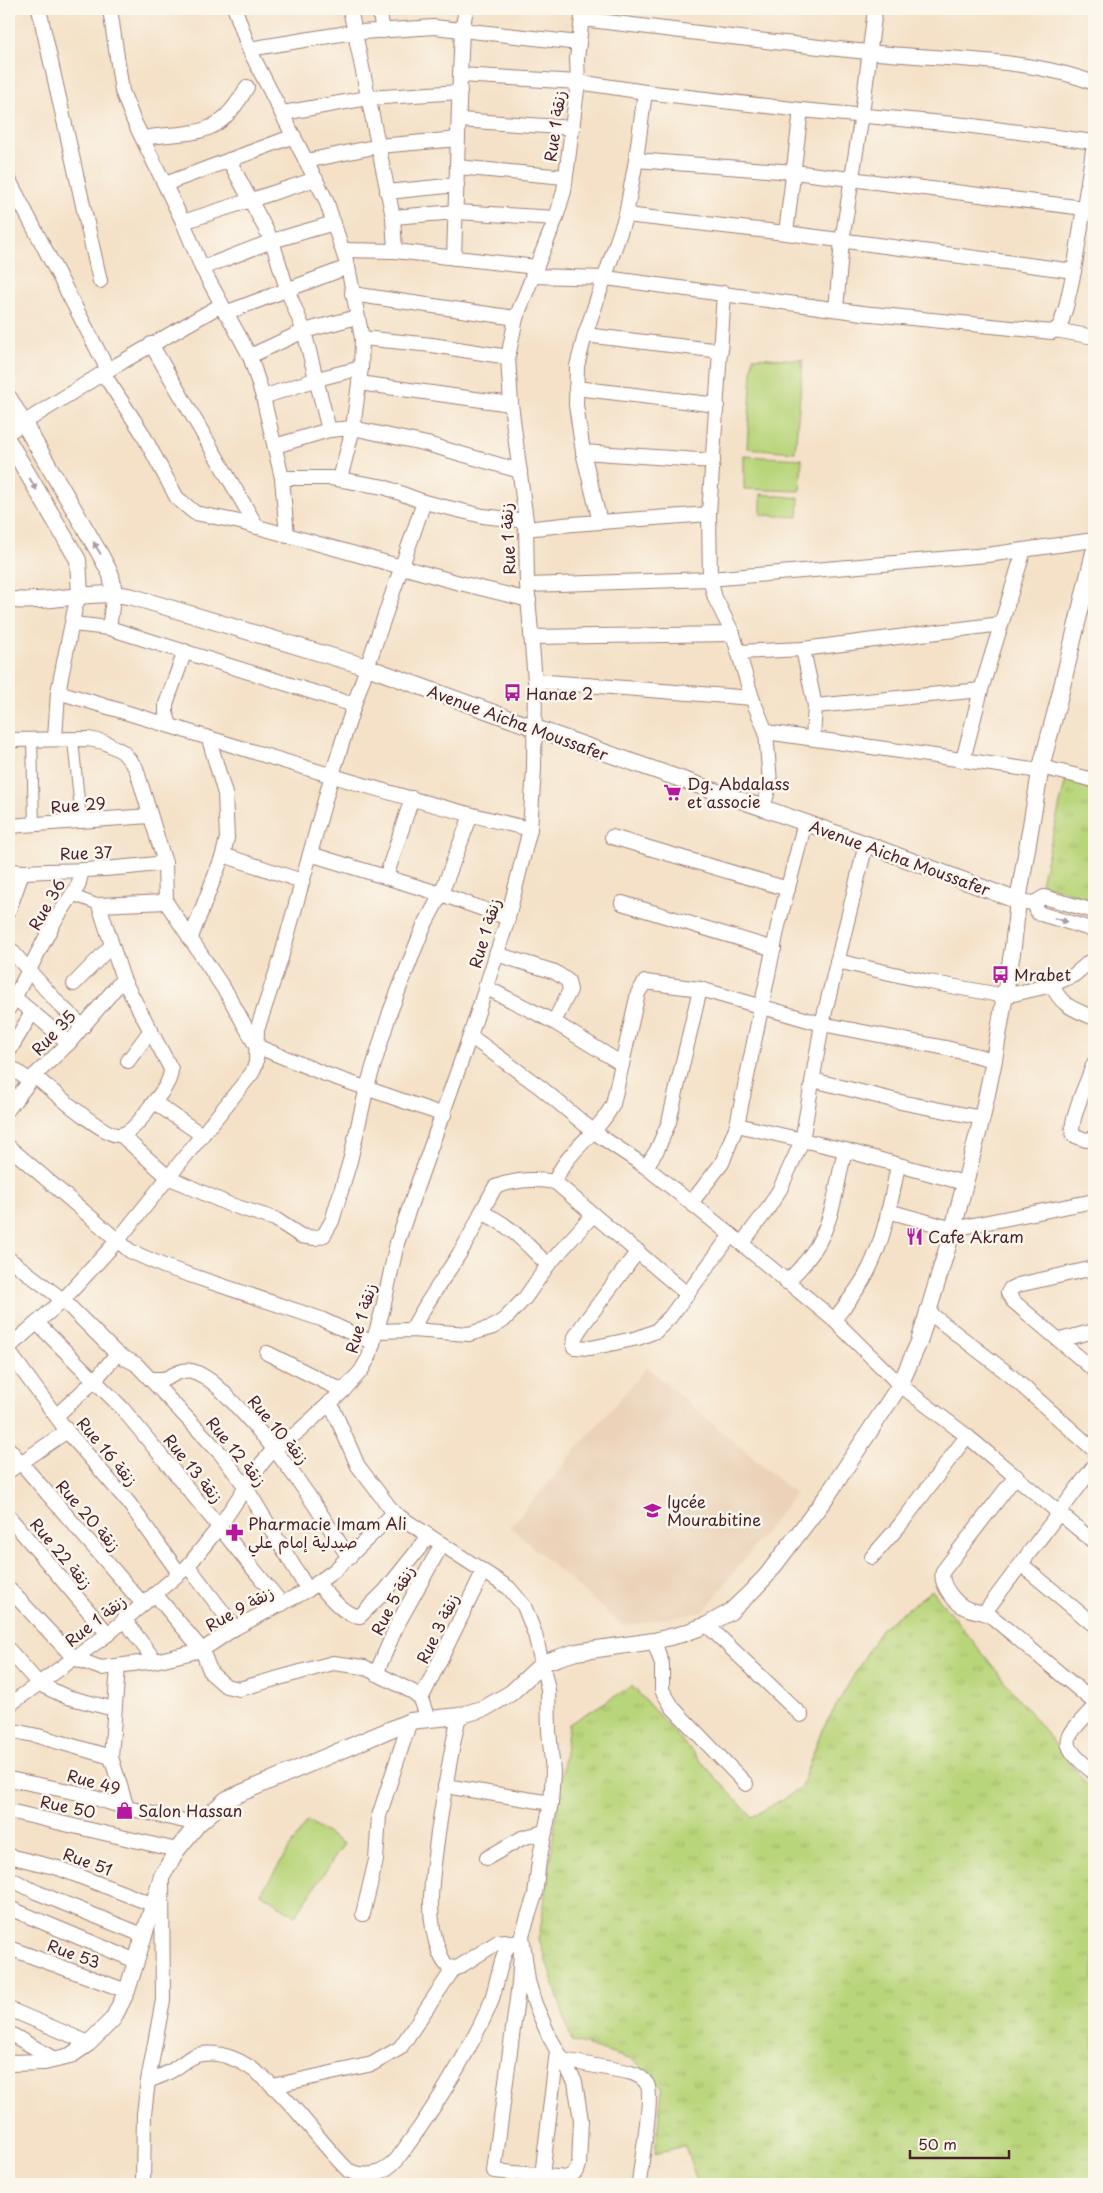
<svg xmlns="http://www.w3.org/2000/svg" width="1103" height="2193" font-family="'Playpen Sans','Playpen Sans Arabic',sans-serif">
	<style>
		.built { fill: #ebd2b8 }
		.grass { fill: url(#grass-tufts); stroke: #827a52 }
		.garden { fill: #b9d57a; stroke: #827a52 }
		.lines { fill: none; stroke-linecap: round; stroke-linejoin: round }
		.pedestrian-casing { stroke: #9f8079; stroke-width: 12 }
		.minor-casing { stroke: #9f8079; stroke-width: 16 }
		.tertiary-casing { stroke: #9f8079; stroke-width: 18 }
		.pedestrian { stroke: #fff; stroke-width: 10 }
		.minor { stroke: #fff; stroke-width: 14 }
		.tertiary { stroke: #fff; stroke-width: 16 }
		.oneway { fill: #ae9aa0 }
		.labels { text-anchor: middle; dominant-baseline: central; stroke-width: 5; stroke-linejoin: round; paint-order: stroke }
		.street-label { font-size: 16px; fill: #4a1f2b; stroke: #fbf7ec }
		.poi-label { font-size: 16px; fill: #4a1f2b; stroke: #fbf7ec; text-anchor: start }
	</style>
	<defs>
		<pattern id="grass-tufts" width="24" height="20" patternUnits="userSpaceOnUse" patternTransform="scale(1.25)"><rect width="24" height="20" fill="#b9d57a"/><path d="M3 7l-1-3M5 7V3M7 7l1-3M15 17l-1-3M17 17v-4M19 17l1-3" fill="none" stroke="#a1b66a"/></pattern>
	</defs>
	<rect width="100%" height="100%" fill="#fbf7ec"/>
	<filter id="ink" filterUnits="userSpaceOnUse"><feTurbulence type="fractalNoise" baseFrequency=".02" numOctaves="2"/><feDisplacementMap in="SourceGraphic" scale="10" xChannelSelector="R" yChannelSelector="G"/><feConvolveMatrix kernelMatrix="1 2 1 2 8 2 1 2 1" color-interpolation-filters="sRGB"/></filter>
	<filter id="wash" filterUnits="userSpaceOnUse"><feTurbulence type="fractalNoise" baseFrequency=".0096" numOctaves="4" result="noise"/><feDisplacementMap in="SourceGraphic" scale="20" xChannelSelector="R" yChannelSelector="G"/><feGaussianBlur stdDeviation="1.12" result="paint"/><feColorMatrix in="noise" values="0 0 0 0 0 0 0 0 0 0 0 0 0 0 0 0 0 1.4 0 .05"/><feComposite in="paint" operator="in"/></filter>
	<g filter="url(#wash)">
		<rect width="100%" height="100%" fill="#f4e1c7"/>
		<!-- built -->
		<path class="built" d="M647 1367 795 1494 703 1612 622 1626 510 1527Z"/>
		<!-- grass -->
		<g class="grass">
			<path d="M1066 779 1094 790V901L1041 883Z"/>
			<path d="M932 1590 1094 1793V2184H698L685 2146 655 2153 662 2088 635 2061 572 2041 539 1939 569 1724 632 1686 752 1817 800 1789 822 1730 881 1629Z"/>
		</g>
		<!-- garden -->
		<g class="garden">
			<path d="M753 357 803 360 795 452 747 448Z"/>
			<path d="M744 456 802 459 800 491 744 489Z"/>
			<path d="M761 494 799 498 798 517 761 515Z"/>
			<path d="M307 1821 344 1844 295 1916 261 1893Z"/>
		</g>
	</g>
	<g filter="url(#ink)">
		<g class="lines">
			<defs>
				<g id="pedestrian">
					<path d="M32 739 34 825"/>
					<path d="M73 740 81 820"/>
					<path d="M72 895 99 905"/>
				</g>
				<g id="minor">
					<path d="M39 9 100 281"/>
					<path d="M110 9 122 91 133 119 183 222 202 268 250 356 263 397 282 478 287 536"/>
					<path d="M235 9 249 49 326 200 348 267 362 338 361 368 353 428 340 479"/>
					<path d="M350 9 393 217 395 251"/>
					<path d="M379 9 383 31"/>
					<path d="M582 19C677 30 773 43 869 52 940 60 1027 57 1094 83"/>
					<path d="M249 49 347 33 434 27 579 43"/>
					<path d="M460 75 578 82 645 92 801 110 965 125 1094 142"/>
					<path d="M283 113 368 98 460 92"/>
					<path d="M460 120 573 128"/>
					<path d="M143 138C196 130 217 141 247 87"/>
					<path d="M229 160 272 241 287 289 304 331 329 430"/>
					<path d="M636 160 794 172 1084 208"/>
					<path d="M306 161 379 146 458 139"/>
					<path d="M457 167 565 177"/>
					<path d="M9 180 108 370"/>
					<path d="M165 184 294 136"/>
					<path d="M387 192 457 185"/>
					<path d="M626 215 786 233 1074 271"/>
					<path d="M393 217 457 212 556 218"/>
					<path d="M183 222 316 179"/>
					<path d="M786 233 801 110"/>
					<path d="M343 250 395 251 536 267"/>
					<path d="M454 258 460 75 462 31 466 9"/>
					<path d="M202 268 272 241 334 223"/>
					<path d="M532 276 606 278 862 313 1052 332 1058 328 1061 323 1066 307 1074 271 1094 144"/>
					<path d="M724 293 709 514 710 579 715 598 733 634 752 698 766 732 770 783 763 808"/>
					<path d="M352 294 516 318"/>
					<path d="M836 309 842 241 862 114 875 9"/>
					<path d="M225 313 348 267"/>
					<path d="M1055 330 1094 337"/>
					<path d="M585 335 721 351"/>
					<path d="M362 338 432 345 508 357"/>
					<path d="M151 344 257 527"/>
					<path d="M250 356 304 331 357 317"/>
					<path d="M103 373 141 431 177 498 195 513 240 522 456 582 529 600"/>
					<path d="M359 383 511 404"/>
					<path d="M576 388 717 405"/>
					<path d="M263 397 317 379 361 368"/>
					<path d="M9 432 103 373 221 305"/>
					<path d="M275 446 329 430 353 428 427 444 520 471"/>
					<path d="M583 452 713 461"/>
					<path d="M282 478H331L384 487 424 502 483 516 526 521"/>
					<path d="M600 522 583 452 576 405 577 366 585 335 626 215 636 160 645 92"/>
					<path d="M525 529 573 524 709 514"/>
					<path d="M527 585 710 579 987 555 1094 540"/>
					<path d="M73 624 109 628 354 705"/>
					<path d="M109 628 114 593"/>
					<path d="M531 637 733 634"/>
					<path d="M803 649 815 706 813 738"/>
					<path d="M740 652 803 649 1001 624"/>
					<path d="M535 681 752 698"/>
					<path d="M58 692C215 738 370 792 530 829"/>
					<path d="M815 706 981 690"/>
					<path d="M170 725 166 713V704L185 651"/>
					<path d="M766 732 1040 771"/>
					<path d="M55 738 58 692 75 608 80 594"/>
					<path d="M9 740 88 739 104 742 123 752 136 768 165 863 166 902"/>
					<path d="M963 760 981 690 1024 550"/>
					<path d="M1041 767 1094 780"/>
					<path d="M9 826 150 816"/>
					<path d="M612 837 788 889"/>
					<path d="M310 854 441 894 508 918"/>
					<path d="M223 855 302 881"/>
					<path d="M9 870C23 874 34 871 47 871 87 871 125 868 165 863"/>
					<path d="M386 877 412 798"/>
					<path d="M1018 901 1034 903 1044 897 1094 911"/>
					<path d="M166 902 228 995 256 1046 325 1074 444 1115"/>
					<path d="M622 903 774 949"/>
					<path d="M1034 903 1038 913 1094 930"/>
					<path d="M9 910 22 873"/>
					<path d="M190 940 223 855 227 838 225 794 209 739"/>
					<path d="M9 948 58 1003 83 1027"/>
					<path d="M496 954 555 972 568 981 570 990 554 1022"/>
					<path d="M837 961 929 982 1005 996 1052 985 1074 975 1094 958"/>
					<path d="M74 984 111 946"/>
					<path d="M1052 985C1062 1007 1074 1009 1094 1018"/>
					<path d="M485 987 554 1022 622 1064"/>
					<path d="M9 993 69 1043"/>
					<path d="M9 1008 54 922 78 886 82 871"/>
					<path d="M470 1036 540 1087 594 1132 646 1167 731 1235 834 1320 900 1385 967 1436 1094 1542"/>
					<path d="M9 1051 32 1013"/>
					<path d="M128 1061 151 1030"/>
					<path d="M1094 1063C1089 1078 1068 1122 1073 1135L1086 1140 1094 1138"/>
					<path d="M9 1066 30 1081"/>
					<path d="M34 1076C48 1087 104 1136 118 1135 130 1135 143 1117 149 1108 158 1097 171 1083 171 1069L123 979 99 905 166 902"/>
					<path d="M813 1080 905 1103 982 1118"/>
					<path d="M154 1102 202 1135"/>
					<path d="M9 1108 34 1076 69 1043 123 979"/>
					<path d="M737 1125 845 1150 964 1183"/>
					<path d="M121 1135 168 1177 228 1204 275 1219 301 1236 315 1238 324 1235 332 1221 350 1161 367 1087 390 1012 423 928 441 894 471 815"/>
					<path d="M9 1147 130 1251 166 1267 321 1319 373 1343"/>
					<path d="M646 1167 657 1150 669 1122 700 989"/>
					<path d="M555 1182C565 1152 599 1133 613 1104L638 993 645 982 700 989 822 1024 946 1048 994 1060"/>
					<path d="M691 1203 722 1163 737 1125 778 926 805 822"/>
					<path d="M888 1211 953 1229 1094 1201"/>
					<path d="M481 1213 495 1187C514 1180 534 1178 555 1182L687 1294"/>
					<path d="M742 1243 767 1210 780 1189 802 1141 822 1024 866 844"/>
					<path d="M638 1251 582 1326 575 1337 574 1347 591 1348 638 1338 656 1331 670 1317 731 1235"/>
					<path d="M9 1259 63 1300 117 1354 136 1364 221 1454 245 1486 308 1590"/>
					<path d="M1094 1268 1018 1285 1010 1289 1008 1293 1013 1301 1094 1370"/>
					<path d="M786 1282C832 1242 832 1205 845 1150"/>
					<path d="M927 1311 1010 1375 1094 1450"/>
					<path d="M834 1320C846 1304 860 1288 869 1269 885 1237 891 1200 898 1165"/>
					<path d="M37 1323 122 1408 282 1604"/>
					<path d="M412 1330C432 1289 463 1256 481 1213 506 1220 530 1248 548 1265"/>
					<path d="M377 1331 412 1330 469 1334 493 1327 504 1320 525 1298 548 1265 593 1215"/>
					<path d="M1060 1340 1094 1331"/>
					<path d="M9 1347 63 1300 118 1240 252 1073 256 1063 257 1030 281 958 332 775 354 705 424 502"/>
					<path d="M9 1352 67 1431 128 1502 179 1573"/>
					<path d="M267 1353 343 1391"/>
					<path d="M151 1379C156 1379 162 1379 167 1378 175 1374 182 1369 192 1371 212 1377 229 1398 242 1412 286 1459 315 1504 349 1558"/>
					<path d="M330 1402 358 1466 394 1513 509 1588 524 1606 535 1634 548 1689 549 1731 553 1772 551 1803 539 1861 535 1895 522 1935 528 1981 535 2004 549 2036 575 2082 581 2120 579 2165 577 2171 567 2178 494 2171 519 1984 522 1935"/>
					<path d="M56 1416 94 1381 117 1354"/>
					<path d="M9 1449 143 1604"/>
					<path d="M9 1471 67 1431"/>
					<path d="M1016 1476 943 1571C939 1584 956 1605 968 1609 976 1612 983 1611 991 1616L1094 1702"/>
					<path d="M9 1517 108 1634"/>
					<path d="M872 1557 900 1525 967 1436"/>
					<path d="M1022 1565 1094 1625"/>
					<path d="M188 1566 235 1628"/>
					<path d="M317 1583C328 1594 344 1617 360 1616L385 1591 429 1536"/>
					<path d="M9 1589 74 1658 101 1668 155 1661 202 1650 235 1628 308 1590 335 1570 394 1513"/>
					<path d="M155 1594 202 1650 211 1673 226 1686 239 1689 333 1663 364 1667 413 1692 421 1699 428 1719"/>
					<path d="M985 1612 1094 1466"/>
					<path d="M124 1619 155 1661"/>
					<path d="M707 1625 801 1715"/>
					<path d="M654 1641 662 1664V1690L673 1708 746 1784"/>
					<path d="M9 1650 39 1684 67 1697 114 1709"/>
					<path d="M118 1667 111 1757 127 1808"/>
					<path d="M376 1674 397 1625 442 1544"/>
					<path d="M421 1699 483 1572"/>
					<path d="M9 1705 108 1634 188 1566 219 1527 262 1463 275 1448 298 1432 343 1391 361 1371 369 1357 383 1308 397 1243 470 1036 506 925 530 829 534 769 535 681 527 585 526 521 511 404 508 357 516 318 556 218 564 191 578 82 577 59 583 9"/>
					<path d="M1094 1707C1063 1740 1057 1742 1094 1773"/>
					<path d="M459 1716C450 1755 444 1793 438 1833 433 1874 424 1914 440 1954 444 1963 448 1970 459 1967L498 1942 505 1941 510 1945"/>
					<path d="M9 1730 38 1736 111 1757"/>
					<path d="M9 1779 79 1793 127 1808 198 1824"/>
					<path d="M445 1786 551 1803"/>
					<path d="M9 1811 177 1850"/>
					<path d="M9 1856 58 1868 154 1905"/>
					<path d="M487 1858 522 1838 544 1832"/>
					<path d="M9 1878 36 1892 145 1936"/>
					<path d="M9 1908 136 1961"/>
					<path d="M363 1914 376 1860 379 1816 410 1721"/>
					<path d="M9 1948 127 1991"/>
					<path d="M9 2009 89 2043"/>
					<path d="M9 2033 56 2060"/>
					<path d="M563 2060 628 2072C636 2074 643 2077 647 2084 654 2095 640 2167 639 2184"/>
					<path d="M148 2081C155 2078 162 2076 169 2072 180 2067 189 2055 202 2054 262 2047 311 2136 349 2171 369 2178 383 2175 398 2158 433 2111 464 2061 489 2007 497 1988 498 1967 507 1948L512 1943 522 1941"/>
					<path d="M273 2086 372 2064 400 2048 454 1968"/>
					<path d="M143 2184 144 2114 148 2081 163 2000 162 1884"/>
					<path d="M541 2184 557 2051"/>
				</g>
				<g id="tertiary">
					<path d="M9 398 100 554 111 575 114 593"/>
					<path d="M9 442 78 560 80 594"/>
					<path d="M9 600C18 600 27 601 36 600 69 599 99 590 133 597L367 667 535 728 866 844 1018 901"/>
					<path d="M9 2063 44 2062 70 2056 89 2043 113 2019 127 1991 162 1876 177 1850 198 1824 227 1799 410 1721 459 1716 485 1708 511 1693 543 1663 560 1657 576 1652 654 1641 682 1634 707 1625 730 1612 752 1591 767 1575 827 1496 900 1385 919 1342 953 1229 982 1118 994 1060 1013 947 1018 901 1041 767 1059 699 1094 552"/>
				</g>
			</defs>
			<!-- pedestrian casing -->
			<use href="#pedestrian" class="pedestrian-casing"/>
			<!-- minor casing -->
			<use href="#minor" class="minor-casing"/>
			<!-- tertiary casing -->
			<use href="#tertiary" class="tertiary-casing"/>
			<!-- pedestrian -->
			<use href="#pedestrian" class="pedestrian"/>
			<!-- minor -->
			<use href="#minor" class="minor"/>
			<!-- tertiary -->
			<use href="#tertiary" class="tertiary"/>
		</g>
		<!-- one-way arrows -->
		<defs><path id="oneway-solid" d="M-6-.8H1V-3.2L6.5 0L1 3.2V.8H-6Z" transform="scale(1.25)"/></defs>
		<g class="oneway">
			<use href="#oneway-solid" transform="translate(33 484) rotate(60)"/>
			<use href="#oneway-solid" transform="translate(97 548) rotate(-121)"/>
			<use href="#oneway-solid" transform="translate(1061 920) rotate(16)"/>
		</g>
	</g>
	<!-- icons -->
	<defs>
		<symbol id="bus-bare" viewBox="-9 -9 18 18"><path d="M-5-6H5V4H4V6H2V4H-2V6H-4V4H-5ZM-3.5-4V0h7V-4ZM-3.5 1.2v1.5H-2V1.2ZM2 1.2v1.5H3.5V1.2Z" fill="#b5179e" stroke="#fbf7ec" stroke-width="2.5" paint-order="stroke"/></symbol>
		<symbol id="supermarket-bare" viewBox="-9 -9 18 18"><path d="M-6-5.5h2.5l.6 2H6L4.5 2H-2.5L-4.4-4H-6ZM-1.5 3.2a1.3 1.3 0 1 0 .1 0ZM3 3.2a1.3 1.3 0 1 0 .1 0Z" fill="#b5179e" stroke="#fbf7ec" stroke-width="2.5" paint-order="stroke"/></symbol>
		<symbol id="restaurant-bare" viewBox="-9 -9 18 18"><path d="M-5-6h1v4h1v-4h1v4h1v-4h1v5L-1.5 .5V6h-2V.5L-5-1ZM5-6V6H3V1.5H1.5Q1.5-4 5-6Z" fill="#b5179e" stroke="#fbf7ec" stroke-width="2.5" paint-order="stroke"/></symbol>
		<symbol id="school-bare" viewBox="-9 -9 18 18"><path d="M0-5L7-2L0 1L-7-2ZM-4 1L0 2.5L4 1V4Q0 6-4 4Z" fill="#b5179e" stroke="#fbf7ec" stroke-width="2.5" paint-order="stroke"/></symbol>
		<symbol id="pharmacy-bare" viewBox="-9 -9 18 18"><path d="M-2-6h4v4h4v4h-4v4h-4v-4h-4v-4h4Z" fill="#b5179e" stroke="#fbf7ec" stroke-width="2.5" paint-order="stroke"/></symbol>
		<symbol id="shop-bare" viewBox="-9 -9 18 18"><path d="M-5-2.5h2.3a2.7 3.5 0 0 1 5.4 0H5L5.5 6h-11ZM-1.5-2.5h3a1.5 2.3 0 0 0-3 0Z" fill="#b5179e" stroke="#fbf7ec" stroke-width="2.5" paint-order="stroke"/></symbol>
	</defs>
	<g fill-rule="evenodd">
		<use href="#bus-bare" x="500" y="680" width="25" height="25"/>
		<use href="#supermarket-bare" x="660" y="780" width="25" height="25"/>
		<use href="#bus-bare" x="988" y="962" width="25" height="25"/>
		<use href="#restaurant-bare" x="902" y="1224" width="25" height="25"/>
		<use href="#school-bare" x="640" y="1498" width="25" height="25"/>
		<use href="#pharmacy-bare" x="222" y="1520" width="25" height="25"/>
		<use href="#shop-bare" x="112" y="1798" width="25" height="25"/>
	</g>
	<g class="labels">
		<!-- street labels -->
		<g class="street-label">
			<text transform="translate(554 126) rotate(-82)">Rue 1 زنقة</text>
			<text transform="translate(507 539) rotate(-93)">Rue 1 زنقة</text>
			<text transform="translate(518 722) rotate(20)">Avenue Aicha Moussafer</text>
			<text transform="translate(78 804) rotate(-5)">Rue 29</text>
			<text transform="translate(86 852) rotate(-2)">Rue 37</text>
			<text transform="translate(900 857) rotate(20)">Avenue Aicha Moussafer</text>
			<text transform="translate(46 904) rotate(-60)">Rue 36</text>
			<text transform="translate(484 933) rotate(-73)">Rue 1 زنقة</text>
			<text transform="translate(53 1032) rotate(-46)">Rue 35</text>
			<text transform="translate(360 1318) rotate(-74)">Rue 1 زنقة</text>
			<text transform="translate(279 1429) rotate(50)">Rue 10 زنقة</text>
			<text transform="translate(108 1451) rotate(50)">Rue 16 زنقة</text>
			<text transform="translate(237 1451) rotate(51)">Rue 12 زنقة</text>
			<text transform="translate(194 1468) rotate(51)">Rue 13 زنقة</text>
			<text transform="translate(89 1515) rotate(49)">Rue 20 زنقة</text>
			<text transform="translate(62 1553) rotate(50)">Rue 22 زنقة</text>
			<text transform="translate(392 1600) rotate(-63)">Rue 5 زنقة</text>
			<text transform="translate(239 1608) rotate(-29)">Rue 9 زنقة</text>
			<text transform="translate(95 1620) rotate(-38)">Rue 1 زنقة</text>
			<text transform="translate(437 1628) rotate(-64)">Rue 3 زنقة</text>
			<text transform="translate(94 1781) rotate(15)">Rue 49</text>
			<text transform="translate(68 1806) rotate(12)">Rue 50</text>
			<text transform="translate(88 1861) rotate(20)">Rue 51</text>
			<text transform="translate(74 1953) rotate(20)">Rue 53</text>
		</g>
		<!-- poi labels -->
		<g class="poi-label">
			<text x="526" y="693">Hanae 2</text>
			<text x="687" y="783">Dg. Abdalass<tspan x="687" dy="18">et associe</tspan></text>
			<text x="1014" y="974">Mrabet</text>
			<text x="928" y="1236">Cafe Akram</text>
			<text x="667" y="1501">lycée<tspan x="667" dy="18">Mourabitine</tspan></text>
			<text x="248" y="1523">Pharmacie Imam Ali<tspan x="248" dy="18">صيدلية إمام علي</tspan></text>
			<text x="138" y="1810">Salon Hassan</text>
		</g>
	</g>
	<!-- margin -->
	<rect width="1103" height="2193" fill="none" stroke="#fbf7ec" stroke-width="30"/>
	<!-- scale -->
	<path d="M910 2150v8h99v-8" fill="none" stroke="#4a1f2b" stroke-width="2.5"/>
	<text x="918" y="2150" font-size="15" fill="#4a1f2b" stroke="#fbf7ec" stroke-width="4" paint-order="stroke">50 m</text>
</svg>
